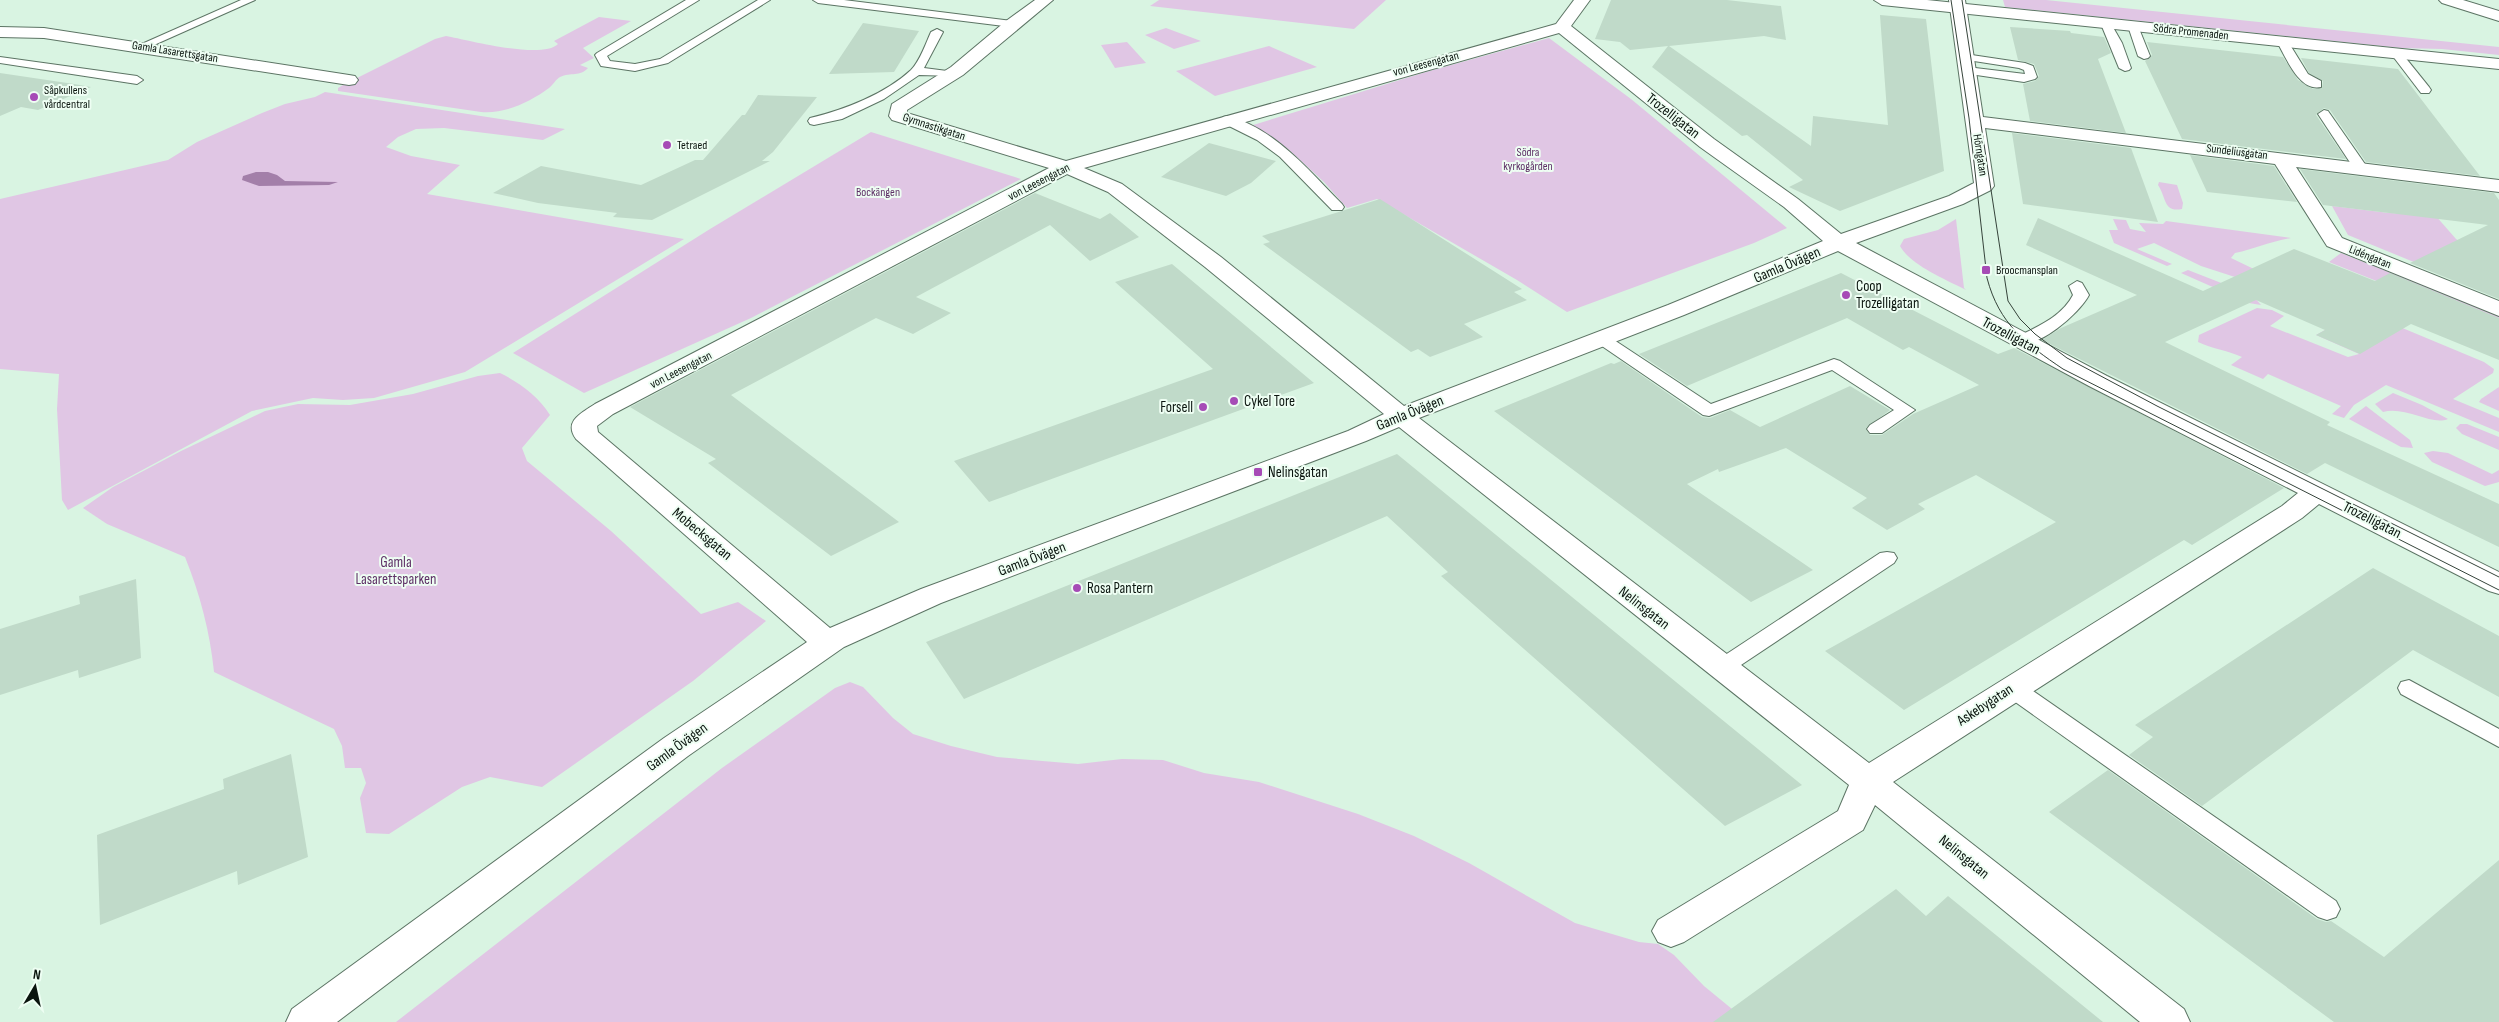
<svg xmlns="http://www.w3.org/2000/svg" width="2499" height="1022" font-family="'Sofia Sans Condensed',sans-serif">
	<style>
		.green { fill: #e0c6e4 }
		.water { fill: #a37fa9 }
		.building { fill: #c0dac9 }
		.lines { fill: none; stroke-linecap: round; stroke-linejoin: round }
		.service-casing { stroke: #5c7464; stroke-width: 2 }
		.minor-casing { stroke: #5c7464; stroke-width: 2 }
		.secondary-casing { stroke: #5c7464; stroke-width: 2 }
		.service { fill: #fff; fill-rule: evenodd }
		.minor { fill: #fff; fill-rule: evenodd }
		.secondary { fill: #fff; fill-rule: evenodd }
		.tram { stroke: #35433a; stroke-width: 1 }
		.poi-dot { fill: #a64bb6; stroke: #eefef3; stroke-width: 2 }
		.labels { text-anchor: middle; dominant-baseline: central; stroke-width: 4; stroke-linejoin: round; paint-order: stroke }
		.far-street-label { font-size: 12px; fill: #0a140e; stroke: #eefef3 }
		.far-poi-label { font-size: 12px; fill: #0a140e; stroke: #eefef3; text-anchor: start }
		.far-park-label { font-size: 12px; fill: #5e3066; stroke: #eefef3 }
		.street-label { font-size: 15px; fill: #0a140e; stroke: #eefef3 }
		.poi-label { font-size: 15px; fill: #0a140e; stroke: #eefef3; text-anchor: start }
		.park-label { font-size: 15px; fill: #5e3066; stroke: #eefef3 }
	</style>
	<rect width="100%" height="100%" fill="#d9f4e2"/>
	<!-- green -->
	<g class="green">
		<path d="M1159 0H1386L1354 29 1150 6Z"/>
		<path d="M2003 0H2046L2499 47V55L2442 49 2401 48 2005 7Z"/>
		<path d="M599 17 631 21 583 48 594 58 580 65 588 68C580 77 571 72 560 77 556 79 553 85 549 88 530 102 505 114 481 112L338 91V88L343 85 435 39 446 36C468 40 542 60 558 44L554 41Z"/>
		<path d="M1166 28 1201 41 1174 49 1145 35Z"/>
		<path d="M1549 38 1631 99 1787 228 1754 243 1567 312 1517 280 1377 199 1347 208 1324 182 1289 150 1250 126 1426 72Z"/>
		<path d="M1127 42 1146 63 1115 68 1101 45Z"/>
		<path d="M1269 46 1317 67 1215 96 1176 71Z"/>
		<path d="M325 92 565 129 543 140 444 128 416 129 398 137 386 147 411 156 460 165 427 194 684 239 465 372 374 398 343 400 313 398 252 411 68 510 62 500 57 409 59 374 0 369V199L168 160 197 142 262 113 285 104 315 97Z"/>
		<path d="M871 132 1021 179 751 318 584 393 513 353 710 229Z"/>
		<path d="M2159 182 2177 185 2183 203 2182 209C2163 213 2166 196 2158 185Z"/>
		<path d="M2332 206 2389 213 2435 215 2456 239 2465 245 2426 267 2348 235Z"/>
		<path d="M1956 219 1964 288 1966 290C1947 280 1910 265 1900 246L1904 239 1938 230Z"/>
		<path d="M2113 219 2126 220 2130 229 2146 232 2139 223 2163 224 2166 221 2291 238C2271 241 2255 249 2235 253L2231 258 2258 271 2238 278 2201 266 2154 243 2137 249 2172 264 2167 266 2114 243 2109 230H2118Z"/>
		<path d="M2341 253 2499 316V330L2329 262Z"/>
		<path d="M2188 270 2252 295 2261 305 2249 303 2181 273Z"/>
		<path d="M2257 308 2272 310 2284 316 2270 326 2348 357 2359 354 2316 335 2334 325 2376 317 2484 362 2494 369 2493 373 2453 399 2499 418V432L2386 385 2354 405 2344 418 2332 414 2341 406 2268 374 2263 379 2231 365 2242 357C2227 350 2212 349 2198 342L2199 335Z"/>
		<path d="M500 373C520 383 538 396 550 415L522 448 527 461 611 531 701 614 738 602 766 621 693 681 542 787 490 777 462 787 389 834 366 833 360 798 366 783 361 768H345L342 746 334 729 214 672C210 632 200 594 185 557L107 524 83 508 113 487 181 451 265 411 298 404 350 405 413 394 478 376Z"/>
		<path d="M2499 387V411L2479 402 2481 399Z"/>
		<path d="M2393 393 2422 405 2448 419C2431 426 2406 406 2383 412L2375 404Z"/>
		<path d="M2366 406 2410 440 2413 448 2401 447 2349 419Z"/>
		<path d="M2460 424H2467L2499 437V450L2462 434 2456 428Z"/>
		<path d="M2433 451 2448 453 2492 474 2499 470V482L2485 486 2432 462 2424 453Z"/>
		<path d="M850 682 863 687 893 718 913 734 951 746 997 757 1078 764 1122 759 1163 760 1204 773 1259 782 1358 814 1414 836 1469 863 1575 923 1639 942 1658 944 1674 955 1704 986 1732 1009 1714 1022H396L722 768 835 688Z"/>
	</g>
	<!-- water -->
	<path class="water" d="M268 172 277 175 285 181 338 182 329 185 259 186 242 180 243 176 256 172Z"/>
	<!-- building -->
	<g class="building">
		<path d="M1611 0H1727L1781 6 1786 40 1764 36 1669 46 1811 146 1813 116 1888 125 1880 15 1926 19 1944 171 1840 211 1789 187 1803 180 1747 135 1742 136 1652 67 1668 46 1630 50 1620 42 1595 39Z"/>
		<path d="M863 23 919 31 894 72 829 74Z"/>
		<path d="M2010 27 2070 31 2071 33 2104 37 2111 53 2098 59 2126 133 2030 121 2023 84 2035 81 2039 76 2034 64 2018 60Z"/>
		<path d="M2147 42 2283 57 2298 80 2313 89 2322 88 2323 81 2309 73 2301 58 2398 69 2480 176 2366 162 2330 110 2324 108 2316 115 2346 159 2182 139 2145 61 2152 55Z"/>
		<path d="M0 73 74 84 91 87 38 110 21 107 0 116Z"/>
		<path d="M758 95 817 97 773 152 762 161H770L652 220 613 217 617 213 538 203 493 193 541 166 641 185 695 160H703L742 115H745Z"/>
		<path d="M2012 133 2131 148 2158 222 2023 204Z"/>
		<path d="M1209 143 1276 161 1251 183 1226 196 1161 177Z"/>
		<path d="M2190 155 2274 166 2297 202 2207 192Z"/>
		<path d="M2300 169 2494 193 2499 200V299L2410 263 2488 225 2323 205Z"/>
		<path d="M1035 193 1100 219 1110 213 1139 237 1090 261 1050 225 916 297 951 313 913 334 876 318 731 395 899 522 831 556 708 463 716 459 630 407Z"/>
		<path d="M1380 199 1522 289 1514 292 1527 300 1464 324 1483 337 1430 357 1418 349 1411 352 1263 244 1270 242 1262 236Z"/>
		<path d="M2038 218 2203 291 2294 249 2375 281 2390 273 2499 318V360L2411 324 2360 354 2316 335 2325 330 2256 300 2165 342 2330 422 2327 425 2499 504V547L2325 463 2307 474 2042 340 2061 328 2137 295 2026 245Z"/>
		<path d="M1172 264 1314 383 989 502 954 461 1213 369 1115 282Z"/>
		<path d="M1841 273 1998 354 2014 348 2284 488 2192 545 2184 540 1904 710 1825 651 2056 522 1976 475 1918 504 1925 509 1887 530 1852 508 1867 498 1786 448 1719 472 1718 469 1687 484 1813 570 1751 602 1494 411 1611 363 1614 364 1621 361 1702 417 1710 418 1730 410 1760 427 1850 386 1890 410 1866 428 1870 435H1882L1913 414 1979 385 1909 347 1903 350 1847 318 1687 386 1639 354Z"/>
		<path d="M1397 454 1802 785 1725 826 1441 576 1448 572 1387 516 964 699 926 642Z"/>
		<path d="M2373 568 2499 636V697L2413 650 2202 806 2129 755 2153 737 2135 725Z"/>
		<path d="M136 579 141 658 79 678 78 670 0 695V629L80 604 79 596Z"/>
		<path d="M291 754 308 857 238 885 237 871 100 925 97 835 224 789 223 779Z"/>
		<path d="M2108 770 2317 919 2326 922 2331 921 2384 957 2499 860V1022H2334L2049 812Z"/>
		<path d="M1896 889 1926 916 1948 896 2103 1022H1713Z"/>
	</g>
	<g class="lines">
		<defs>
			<g id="service">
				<path d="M241 0H255L145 49H137L135 47Z"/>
				<path d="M686 0H699L607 56 610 61 635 64 660 59 758 0H770L668 63 635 71 601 66 595 55 597 53Z"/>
				<path d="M813 0H844L1012 21 1017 24 1012 27 818 3Z"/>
				<path d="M2106 21 2110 22 2122 43 2131 68 2129 70 2125 71 2119 68 2101 24Z"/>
				<path d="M2133 23 2138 26 2150 56 2148 58 2144 59 2138 56 2128 26Z"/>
				<path d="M937 29 943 32 924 68 955 72V76L919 75 884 99 842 119 814 125 810 124 808 121 810 118C844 110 885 94 911 70 920 61 926 43 931 32Z"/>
				<path d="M2283 39 2287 40 2308 74 2321 81V87C2299 92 2286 57 2277 42Z"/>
				<path d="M2396 50 2400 51 2429 87 2431 90 2429 93H2421L2392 55V51Z"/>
				<path d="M1965 54 2025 63 2033 66 2037 77 2035 79 2024 82 1963 73 1961 71 1967 67 2025 74 2024 70 2019 68 1961 59 1959 57Z"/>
				<path d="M0 57 137 76 143 80 137 84 0 63Z"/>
				<path d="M2324 110 2328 111 2367 167 2365 170 2360 171 2353 167 2318 114Z"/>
				<path d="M1227 116C1275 128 1309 171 1342 204L1344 207 1342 210H1332L1280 157 1257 140 1223 123 1221 120 1223 117Z"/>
				<path d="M2077 281 2082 283 2089 295C2079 314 2037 350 2015 344L2013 341 2015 338C2036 327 2062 317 2073 295L2069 286Z"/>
				<path d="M1602 334 1608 336 1711 404 1834 359 1840 361 1915 410 1882 433H1870L1867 429 1870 425 1894 410 1832 370 1709 416 1703 415 1596 342 1594 339 1596 336Z"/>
				<path d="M1887 552 1894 553 1897 558 1894 563 1729 673 1721 676 1713 673 1710 668 1713 663 1880 553Z"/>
				<path d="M2012 680 2020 682 2336 901 2340 909 2336 917 2327 920 2318 917 2004 694 2001 688 2004 682Z"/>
				<path d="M2409 680 2499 729V747L2401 694 2398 688 2401 682Z"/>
			</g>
			<g id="minor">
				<path d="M1035 0H1053L963 75 907 110V113L1066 161 1556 24 1574 0H1590L1571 26 1714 139 1798 199 1841 234 1949 196 1974 183 1949 0H1965L1983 117 2499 180V192L2296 167 2342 238 2499 301V316L2327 246 2275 164 1985 128 1994 186 1991 190 1963 204 1856 243 2107 376 2499 572V594L2489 591 2319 504 2302 518 1893 782 2184 1009 2190 1022H2140L1875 805 1863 830 1684 942 1671 947 1658 942 1652 931 1658 920 1838 811 1849 785 1399 427 1366 441 941 603 844 647 688 756 337 1022H286L292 1009 664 738 807 642 576 439C563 421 582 413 595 404L1049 168 892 120 889 116 892 104 951 67 1006 21ZM1559 33 1700 147 1784 207 1823 241 1668 305 1404 406 1221 257 1122 184 1084 168ZM1067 174 1108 192 1205 267 1384 414 1348 431 921 589 830 628 598 432 597 426 613 414ZM1838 251 2089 386 2298 493 2282 506 1869 763 1419 418 1684 315Z"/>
				<path d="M2439 0H2463L2499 11V21L2442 3Z"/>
				<path d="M0 27 44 28 349 75 355 76 358 80 355 84 349 85 44 38 0 37Z"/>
			</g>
			<path id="secondary" d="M1874 0H1927L2499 59V69L1882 5Z"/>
		</defs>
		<!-- service casing -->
		<use href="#service" class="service-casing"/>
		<!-- minor casing -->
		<use href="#minor" class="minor-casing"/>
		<!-- secondary casing -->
		<use href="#secondary" class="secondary-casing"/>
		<!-- service -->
		<use href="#service" class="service"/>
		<!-- minor -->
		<use href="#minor" class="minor"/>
		<!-- secondary -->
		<use href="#secondary" class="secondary"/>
		<!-- tram -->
		<g class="tram">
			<path d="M1951 0 1969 118 1987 278C1999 324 2026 344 2063 369L2499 590"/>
			<path d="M1962 0 2008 301 2020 319 2035 334 2067 358 2157 406 2499 577"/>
		</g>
	</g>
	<!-- markers -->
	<g class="poi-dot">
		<circle cx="34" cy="97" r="5"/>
		<circle cx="667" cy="145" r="5"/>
		<rect x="1981" y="265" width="10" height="10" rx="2.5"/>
		<circle cx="1846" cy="295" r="5"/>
		<circle cx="1234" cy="401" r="5"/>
		<circle cx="1203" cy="407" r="5"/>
		<rect x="1253" y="467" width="10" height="10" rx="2.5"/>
		<circle cx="1077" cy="588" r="5"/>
	</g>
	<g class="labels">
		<!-- far-street labels -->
		<g class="far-street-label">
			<text transform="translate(2191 32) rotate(6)">Södra Promenaden</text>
			<text transform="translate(175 52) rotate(9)">Gamla Lasarettsgatan</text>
			<text transform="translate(1426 64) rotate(-15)">von Leesengatan</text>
			<text transform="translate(934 127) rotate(18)">Gymnastikgatan</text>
			<text transform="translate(2237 152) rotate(7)">Sundeliusgatan</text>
			<text transform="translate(1980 155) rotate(81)">Hörngatan</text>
			<text transform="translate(1039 182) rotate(-27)">von Leesengatan</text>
			<text transform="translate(2370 257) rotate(22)">Lidéngatan</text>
			<text transform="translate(681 370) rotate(-27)">von Leesengatan</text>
		</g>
		<!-- far-poi labels -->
		<g class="far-poi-label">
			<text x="44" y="90">Såpkullens<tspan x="44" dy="14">vårdcentral</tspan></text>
			<text x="677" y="145">Tetraed</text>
			<text x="1996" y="270">Broocmansplan</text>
		</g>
		<!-- far-park labels -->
		<g class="far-park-label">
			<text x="1528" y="152">Södra<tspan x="1528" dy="14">kyrkogården</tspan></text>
			<text x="878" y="192">Bockängen</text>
		</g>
		<!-- street labels -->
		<g class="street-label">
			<text transform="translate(1673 116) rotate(38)">Trozelligatan</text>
			<text transform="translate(1787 265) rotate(-23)">Gamla Övägen</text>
			<text transform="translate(2011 336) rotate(28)">Trozelligatan</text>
			<text transform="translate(1410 413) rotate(-22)">Gamla Övägen</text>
			<text transform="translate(2372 520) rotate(27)">Trozelligatan</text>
			<text transform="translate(702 534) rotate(40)">Mobecksgatan</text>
			<text transform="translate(1032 559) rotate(-21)">Gamla Övägen</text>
			<text transform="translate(1644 608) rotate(38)">Nelinsgatan</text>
			<text transform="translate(1985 705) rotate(-33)">Askebygatan</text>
			<text transform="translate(677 747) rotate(-36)">Gamla Övägen</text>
			<text transform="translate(1964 857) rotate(39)">Nelinsgatan</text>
		</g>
		<!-- poi labels -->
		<g class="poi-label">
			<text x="1856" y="286">Coop<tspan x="1856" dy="17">Trozelligatan</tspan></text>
			<text x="1244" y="401">Cykel Tore</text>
			<text x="1193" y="407" text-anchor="end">Forsell</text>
			<text x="1268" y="472">Nelinsgatan</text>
			<text x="1087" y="588">Rosa Pantern</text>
		</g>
		<!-- park labels -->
		<g class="park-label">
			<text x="396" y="562">Gamla<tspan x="396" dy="17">Lasarettsparken</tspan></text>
		</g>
	</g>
	<!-- north arrow -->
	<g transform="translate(35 987) rotate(9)" stroke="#eefef3" stroke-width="4" paint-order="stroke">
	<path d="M0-4L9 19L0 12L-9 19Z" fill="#0a140e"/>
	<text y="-8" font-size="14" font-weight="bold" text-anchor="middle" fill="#0a140e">N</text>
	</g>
</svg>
